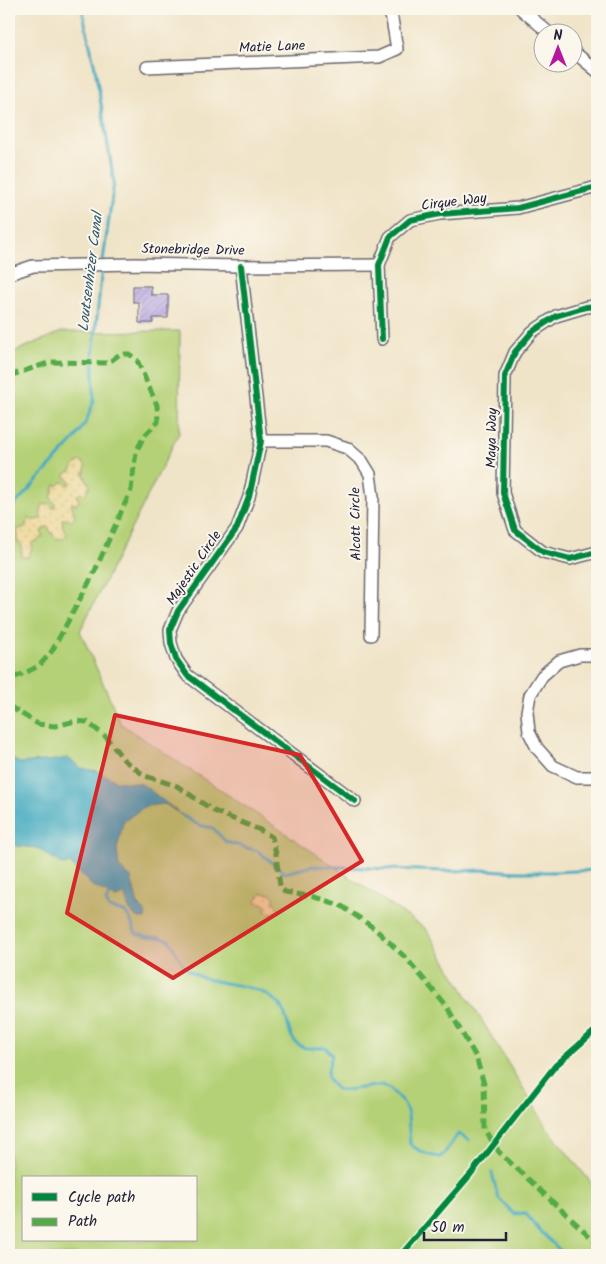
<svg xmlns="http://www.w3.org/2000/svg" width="606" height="1264" font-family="Kalam,sans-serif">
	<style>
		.grass { fill: #b5d177; stroke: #6c7a59; fill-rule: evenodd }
		.sand { fill: url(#sand-dots); stroke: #887e6c }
		.water { fill: #40a9c0; stroke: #31667e }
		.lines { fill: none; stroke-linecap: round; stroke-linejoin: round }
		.stream { stroke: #40a9c0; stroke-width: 3 }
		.building { fill: url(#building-hatch) }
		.minor-casing { stroke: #6a666c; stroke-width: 14 }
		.minor { stroke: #fff; stroke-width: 11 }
		.quiet { stroke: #53aa46; stroke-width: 5; stroke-dasharray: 10 5; stroke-linecap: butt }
		.cycleway-casing { stroke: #fbf7ec; stroke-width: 9 }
		.cycleway { stroke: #00873e; stroke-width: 6 }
		.marked { fill: #d62828; fill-opacity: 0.2; stroke: #d62828; stroke-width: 4; stroke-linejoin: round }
		.labels { text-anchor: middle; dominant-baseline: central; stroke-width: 4; stroke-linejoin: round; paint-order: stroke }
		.street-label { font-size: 14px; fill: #22223b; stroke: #fbf7ec }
		.water-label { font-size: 15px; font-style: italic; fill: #2e5870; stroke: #fbf7ec }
	</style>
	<defs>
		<pattern id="sand-dots" width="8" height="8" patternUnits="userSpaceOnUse" patternTransform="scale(1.25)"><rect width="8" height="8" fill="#eeda9e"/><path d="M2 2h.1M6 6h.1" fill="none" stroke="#ccbb89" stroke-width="1.8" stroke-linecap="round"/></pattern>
		<pattern id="building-hatch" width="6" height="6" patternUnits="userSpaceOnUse" patternTransform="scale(1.25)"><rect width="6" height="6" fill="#bcaae5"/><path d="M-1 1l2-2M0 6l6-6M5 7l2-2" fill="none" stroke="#988abb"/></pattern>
	</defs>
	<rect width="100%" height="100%" fill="#fbf7ec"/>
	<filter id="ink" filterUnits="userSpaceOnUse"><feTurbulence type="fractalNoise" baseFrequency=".02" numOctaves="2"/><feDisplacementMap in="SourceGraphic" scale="10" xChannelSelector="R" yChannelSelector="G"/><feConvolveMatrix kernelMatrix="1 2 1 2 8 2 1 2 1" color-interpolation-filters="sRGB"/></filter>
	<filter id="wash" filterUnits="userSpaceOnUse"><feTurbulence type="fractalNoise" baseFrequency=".0096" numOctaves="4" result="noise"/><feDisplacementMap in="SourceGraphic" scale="20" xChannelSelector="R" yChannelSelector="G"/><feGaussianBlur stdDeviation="1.12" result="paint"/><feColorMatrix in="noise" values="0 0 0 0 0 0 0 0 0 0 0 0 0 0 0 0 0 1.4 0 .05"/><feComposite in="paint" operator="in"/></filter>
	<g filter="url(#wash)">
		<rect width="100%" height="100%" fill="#f0e4c8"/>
		<!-- grass -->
		<path class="grass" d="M180 331 179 433 80 631 121 724 288 835 426 929 548 1129 597 1190V1255H9V354L61 332ZM24 1178H196V1240H24Z"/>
		<!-- sand -->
		<g class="sand">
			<path d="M81 461 86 466 84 475 90 486 89 488 87 490 86 494 84 495 82 493 77 495 79 501 77 504H71L75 515 74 518 69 520 62 519 63 523 62 526 66 532 67 535C63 539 60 540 55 538L52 533 50 532 49 528 46 527 41 531 43 537 40 538 39 540 36 542 34 541 32 543V548L28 557H22L21 551 22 546 20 543 17 542 18 535 17 530 25 527 28 519 35 520 42 519 40 514 43 504 46 505 49 502 52 508 55 507V503L51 498 55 485H59L63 481 68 485 70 484V481L65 477V474L71 471C73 466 76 463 81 461Z"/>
			<path d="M262 893 271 894 274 897V903L279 908 273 914 265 911 266 905 257 902 256 899Z"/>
		</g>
		<!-- water -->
		<path class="water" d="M9 756 19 763 56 760 68 758 81 768 97 771 116 781 142 784 183 816 165 804 145 806 123 822 117 849 119 867 131 878 138 905 146 913 145 919C130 917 128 908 125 895L116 898 91 885 71 864 62 865 37 848 9 845Z"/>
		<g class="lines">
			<!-- stream -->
			<g class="stream">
				<path d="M82 9 95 68 114 182 103 261"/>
				<path d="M9 511 74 440 86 422 94 401 93 356 102 267"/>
				<path d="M183 816 198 825 213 828 226 842 258 851 285 873 313 866 444 871 488 870 518 872H553L597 870"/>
				<path d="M110 892 106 902 109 908 125 912 130 919 136 934C147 938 158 936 169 940 174 947 181 964 187 969 210 988 251 980 273 999 276 1001 280 1004 281 1007 291 1021 285 1042 306 1048 312 1049 320 1047 325 1047L332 1055C328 1072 322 1077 338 1090H346L383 1085 390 1089 403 1102 408 1114 410 1144C419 1151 427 1156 440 1157L444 1154 458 1134 469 1140"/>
				<path d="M492 1173 498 1197 514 1214 525 1213 540 1231 565 1255"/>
			</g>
		</g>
		<g id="blocks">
			<!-- building -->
			<path class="building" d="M133 286H151V295H168V318H153V323H139V302H133Z"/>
		</g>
	</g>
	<g filter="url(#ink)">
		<use href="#blocks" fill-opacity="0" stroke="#6a666c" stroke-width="1"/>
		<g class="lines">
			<defs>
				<g id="minor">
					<path d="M521 9 548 32"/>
					<path d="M574 52 597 71"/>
					<path d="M147 67 379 57 397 49 392 19 388 9"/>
					<path d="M241 266 261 441 249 497 237 528 178 611 170 630 171 643 176 659 187 675 355 801"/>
					<path d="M9 274 33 266 135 264 241 266 379 265"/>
					<path d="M597 306 586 307 556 316 532 332 515 352 505 376 503 493 515 530 543 552 570 559 597 552"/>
					<path d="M382 339 379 265 390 237 410 220 440 214 518 208 597 187"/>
					<path d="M261 441H326L347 448 362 461 370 474 373 497 371 635"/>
					<path d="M597 655H580L559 661 542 676 530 695 527 712 529 732 537 748 553 766 577 777H597"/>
				</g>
			</defs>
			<!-- minor casing -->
			<use href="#minor" class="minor-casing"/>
			<!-- minor -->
			<use href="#minor" class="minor"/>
			<!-- quiet -->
			<g class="quiet">
				<path d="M9 376 51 362 108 363 120 354H129L137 360 157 405 158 422 144 436 136 452 131 490 94 573 52 651 39 666 18 676 9 678"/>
				<path d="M9 706 38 724 55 726 76 721 87 722 106 737 124 760 145 776 177 786 214 811 260 830 272 837 276 854 280 886 285 892 314 897 340 905 374 928 407 959 447 1007 476 1057 484 1084 485 1130 499 1152 597 1243"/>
			</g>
			<defs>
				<g id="cycleway">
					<path d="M241 266 261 441 249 497 237 528 178 611 170 630 171 643 176 659 187 675 355 801"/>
					<path d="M597 306 586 307 556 316 532 332 515 352 505 376 503 493 515 530 543 552 570 559 597 552"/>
					<path d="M382 339 379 265 390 237 410 220 440 214 518 208 597 187"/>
					<path d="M401 1255 470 1175 555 1066 597 1029"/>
				</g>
			</defs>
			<!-- cycleway casing -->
			<use href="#cycleway" class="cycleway-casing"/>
			<!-- cycleway -->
			<use href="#cycleway" class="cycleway"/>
		</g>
	</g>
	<!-- marked area -->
	<path class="marked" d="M115 715 300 755 362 861 173 978 67 913Z"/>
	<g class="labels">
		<!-- street labels -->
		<g class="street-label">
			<text transform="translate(272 47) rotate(-2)">Matie Lane</text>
			<text transform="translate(454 202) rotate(-7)">Cirque Way</text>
			<text transform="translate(193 250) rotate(1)">Stonebridge Drive</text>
			<text transform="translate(492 438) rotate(-89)">Maya Way</text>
			<text transform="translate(356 524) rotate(-91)">Alcott Circle</text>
			<text transform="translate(194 568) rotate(-56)">Majestic Circle</text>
		</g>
		<!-- water labels -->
		<g class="water-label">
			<text transform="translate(91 272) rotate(-83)">Loutsenhizer Canal</text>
		</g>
	</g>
	<!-- margin -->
	<rect width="606" height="1264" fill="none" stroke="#fbf7ec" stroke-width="30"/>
	<!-- legend -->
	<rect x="22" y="1176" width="175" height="65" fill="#fbf7ec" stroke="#a4a2a5"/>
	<rect x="32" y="1193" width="25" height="8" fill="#00873e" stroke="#a4a2a5"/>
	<text x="68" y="1202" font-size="15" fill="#22223b">Cycle path</text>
	<rect x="32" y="1218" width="25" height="8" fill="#53aa46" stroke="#a4a2a5"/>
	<text x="68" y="1226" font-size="15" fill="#22223b">Path</text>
	<!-- north arrow -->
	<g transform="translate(558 48)"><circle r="24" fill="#fbf7ec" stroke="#a4a2a5"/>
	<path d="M0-4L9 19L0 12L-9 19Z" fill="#b5179e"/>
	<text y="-8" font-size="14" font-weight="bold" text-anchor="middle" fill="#22223b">N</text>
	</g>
	<!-- scale -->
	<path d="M424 1232v8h82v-8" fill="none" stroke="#22223b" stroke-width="2.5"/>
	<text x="431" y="1232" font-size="15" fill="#22223b" stroke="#fbf7ec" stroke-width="4" paint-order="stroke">50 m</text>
</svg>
